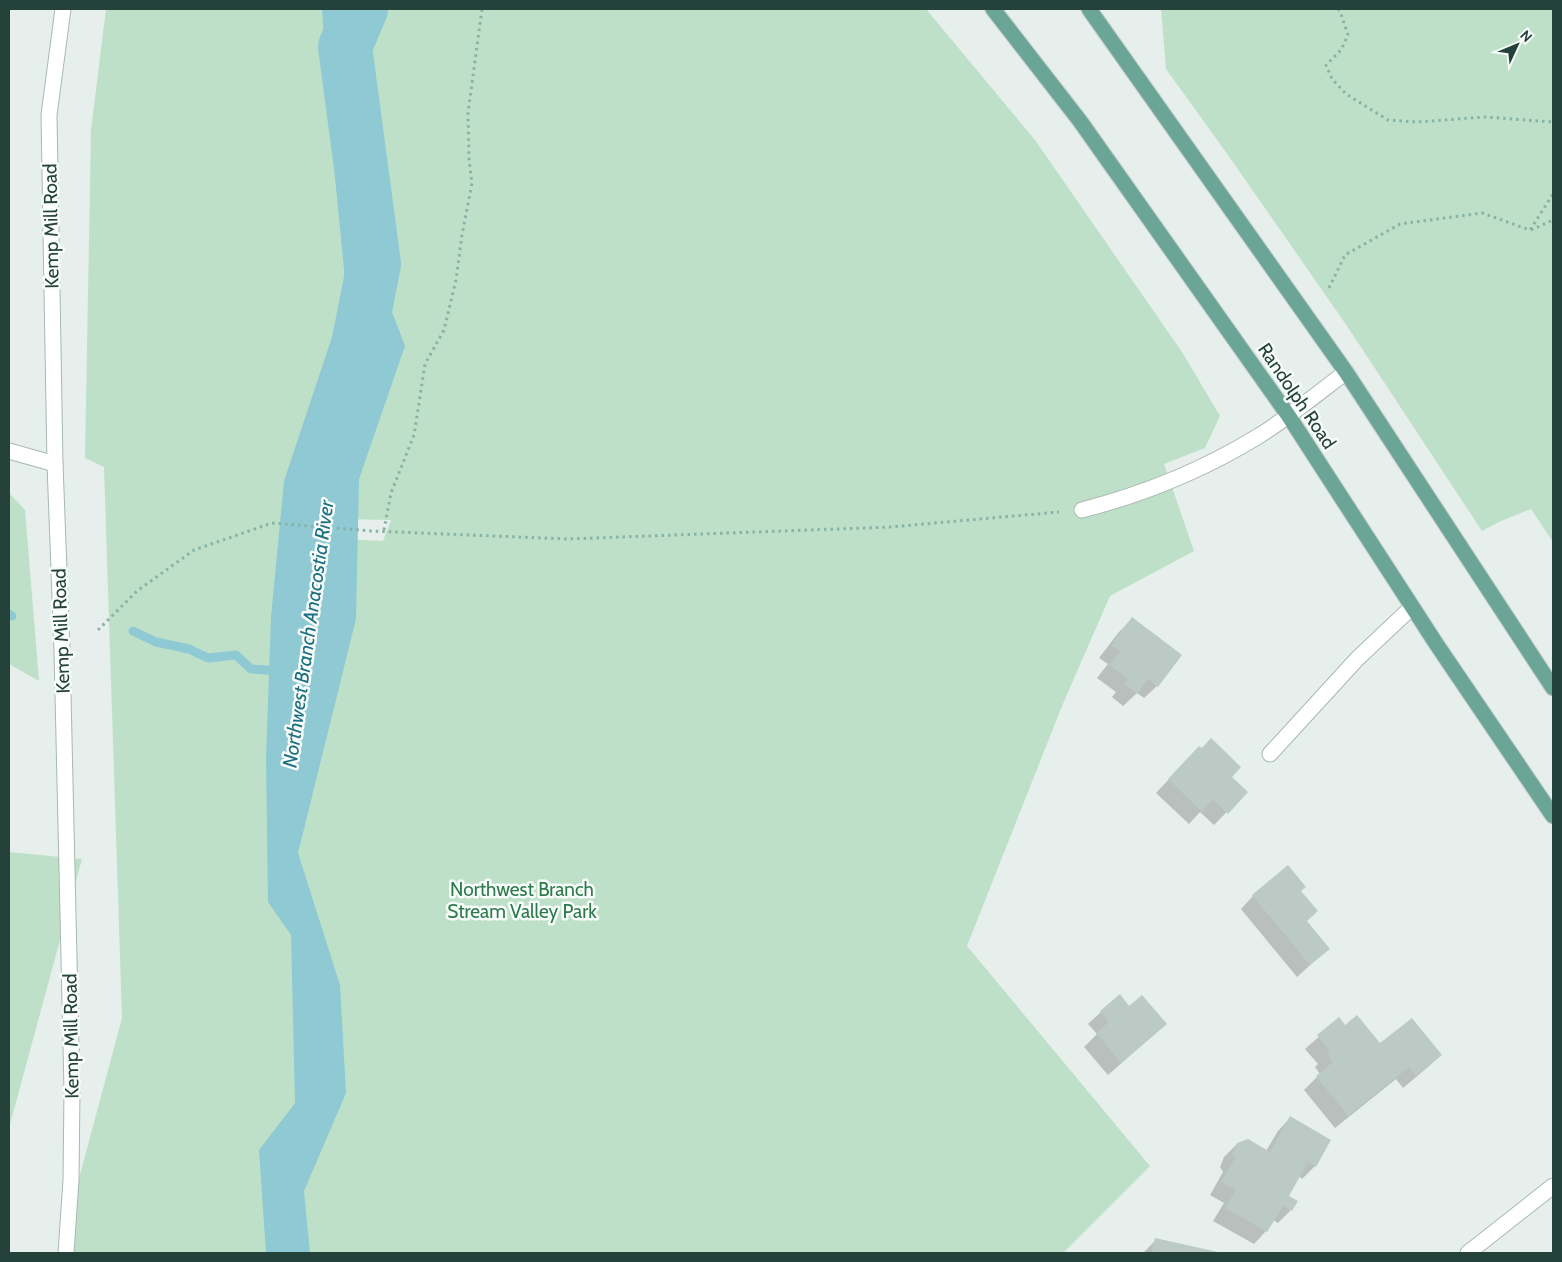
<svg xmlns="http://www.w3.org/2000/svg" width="1562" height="1262" font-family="Cabin,sans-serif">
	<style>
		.green { fill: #bfe0c8; fill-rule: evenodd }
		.water { fill: #8ec9d4 }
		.shadow { fill: #0003 }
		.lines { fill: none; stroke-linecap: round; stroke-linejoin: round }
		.stream { stroke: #8ec9d4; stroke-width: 9 }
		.river { stroke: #8ec9d4; stroke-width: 54 }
		.building { fill: #bbcac4 }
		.minor-casing { stroke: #a8b8b2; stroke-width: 17 }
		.major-casing { stroke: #c2cac8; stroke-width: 17 }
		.path { stroke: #86b3a5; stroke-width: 3; stroke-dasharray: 2.5 4; stroke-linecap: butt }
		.minor { stroke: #fff; stroke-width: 15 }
		.major { stroke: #6aa596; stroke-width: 15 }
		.labels { text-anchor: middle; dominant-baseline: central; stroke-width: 5; stroke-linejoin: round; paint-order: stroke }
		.street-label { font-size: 19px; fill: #24423a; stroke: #f7fbf9 }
		.park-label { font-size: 19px; fill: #2d7a4b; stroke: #f7fbf9 }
		.water-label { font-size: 20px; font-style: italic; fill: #1c6f80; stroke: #f7fbf9 }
	</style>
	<rect width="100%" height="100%" fill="#e6efeb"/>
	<!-- green -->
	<g class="green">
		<path d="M106 9H926L1035 140 1182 352 1220 416 1205 448 1164 464 1194 551 1110 596 1062 706 967 946 1150 1166 1063 1253H59L122 1018 104 467 85 458 91 130ZM288 518 390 520H391L383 541 279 536Z"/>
		<path d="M1161 9H1553V542L1531 509 1501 521 1482 531 1347 326 1228 155 1166 69Z"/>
		<path d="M9 493 25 510 39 681 9 664Z"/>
		<path d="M9 852 82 859 9 1128Z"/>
	</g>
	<!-- water -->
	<path class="water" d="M322 9H383L372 29 351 205 405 346 359 479 356 619 298 853 340 985 346 1093 304 1191 310 1253H266L259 1150 295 1103 291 935 268 902 266 758 271 617 284 481 334 331 345 280 328 105Z"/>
	<!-- shadow -->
	<g class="shadow">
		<path d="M1132 619 1157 686 1144 698 1137 693 1123 706 1112 697 1116 692 1097 678 1108 664 1099 658 1119 632Z"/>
		<path d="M1187 760 1246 792 1214 825 1200 812 1189 824 1156 793Z"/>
		<path d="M1300 891 1306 922 1328 949 1297 977 1241 909 1253 896Z"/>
		<path d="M1129 1007 1166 1024 1108 1075 1084 1047 1097 1034 1088 1024 1101 1012Z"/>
		<path d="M1339 1019 1345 1027 1380 1045 1441 1055 1428 1067 1403 1088 1396 1079 1335 1128 1304 1090 1320 1074 1315 1067 1318 1064 1305 1049Z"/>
		<path d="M1290 1118 1315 1166 1302 1179 1299 1176 1287 1196 1291 1210 1278 1223 1273 1220 1266 1231 1254 1244 1213 1221 1224 1203 1210 1195 1223 1172 1220 1167 1224 1157 1237 1144 1266 1151 1278 1131Z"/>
		<path d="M1156 1240 1216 1253H1143Z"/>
	</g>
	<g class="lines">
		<!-- stream -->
		<g class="stream">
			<path d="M9 614 12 616"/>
			<path d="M133 631 156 642 189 649 208 658 236 655 251 669 280 671"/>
		</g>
		<!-- river -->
		<path class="river" d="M359 340 374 264 345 47 361 9"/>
	</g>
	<!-- building -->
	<g class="building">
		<path d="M1132 617 1182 655 1158 687 1148 679 1137 694 1124 684 1128 679 1109 665 1120 651 1111 645Z"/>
		<path d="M1211 738 1241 767 1232 777 1248 792 1228 814 1213 800 1202 812 1168 779 1199 746 1202 748Z"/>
		<path d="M1288 865 1306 887 1301 891 1318 911 1307 921 1330 949 1310 965 1252 895Z"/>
		<path d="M1120 994 1129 1006 1142 995 1167 1024 1121 1063 1096 1033 1109 1022 1100 1011Z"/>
		<path d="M1357 1015 1380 1043 1412 1018 1442 1055 1416 1076 1409 1067 1348 1116 1316 1076 1333 1062 1327 1054 1330 1051 1317 1035 1339 1017 1345 1025Z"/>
		<path d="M1290 1116 1331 1140 1316 1167 1308 1162 1289 1196 1298 1201 1292 1211 1283 1206 1267 1232 1225 1208 1236 1190 1221 1182 1235 1158 1232 1154 1237 1143 1248 1139 1270 1152Z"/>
		<path d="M1155 1238 1218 1252V1253H1152Z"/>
	</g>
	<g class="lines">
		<defs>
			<g id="minor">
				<path d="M63 9 49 115 55 464 62 650 72 1090 71 1180 66 1253"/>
				<path d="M9 451 55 464"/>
				<path d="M1082 510C1144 494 1203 470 1257 437 1288 418 1317 394 1346 372"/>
				<path d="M1270 754 1357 659 1412 607"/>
				<path d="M1468 1253 1553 1186"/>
			</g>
			<g id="major">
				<path d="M993 9 1080 121 1288 415 1437 645 1553 816"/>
				<path d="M1089 9 1346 372 1553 688"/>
			</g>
		</defs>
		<!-- minor casing -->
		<use href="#minor" class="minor-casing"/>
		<!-- major casing -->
		<use href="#major" class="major-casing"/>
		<!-- path -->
		<g class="path">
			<path d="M1338 9 1340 11 1348 35 1341 50 1326 65 1332 79 1346 94 1388 120 1417 122 1485 117 1553 122"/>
			<path d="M1531 230 1553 220"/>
			<path d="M1329 288 1345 255 1400 224 1482 213 1530 230 1553 194"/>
			<path d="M384 530 391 493 414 435 425 364 444 330 456 280 462 235 472 183 469 160 468 113 482 9"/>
			<path d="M98 630 137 591 194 550 272 523 371 531 567 539 890 527 1059 512"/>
		</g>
		<!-- minor -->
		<use href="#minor" class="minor"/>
		<!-- major -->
		<use href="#major" class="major"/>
	</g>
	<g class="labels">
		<!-- street labels -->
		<g class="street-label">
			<text transform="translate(51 226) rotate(-91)">Kemp Mill Road</text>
			<text transform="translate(1297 396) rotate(56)">Randolph Road</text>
			<text transform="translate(61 631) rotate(-92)">Kemp Mill Road</text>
			<text transform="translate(71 1036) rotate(-91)">Kemp Mill Road</text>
		</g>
		<!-- park labels -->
		<g class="park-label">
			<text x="522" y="889">Northwest Branch<tspan x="522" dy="22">Stream Valley Park</tspan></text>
		</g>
		<!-- water labels -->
		<g class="water-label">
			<text transform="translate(308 634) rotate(-82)">Northwest Branch Anacostia River</text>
		</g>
	</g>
	<!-- border -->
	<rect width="1562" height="1262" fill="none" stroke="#24423a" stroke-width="20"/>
	<!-- north arrow -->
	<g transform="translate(1517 45) rotate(46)" stroke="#f7fbf9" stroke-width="4" paint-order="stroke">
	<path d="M0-4L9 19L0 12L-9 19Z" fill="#24423a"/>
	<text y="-8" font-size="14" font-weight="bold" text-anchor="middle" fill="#24423a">N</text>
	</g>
</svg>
